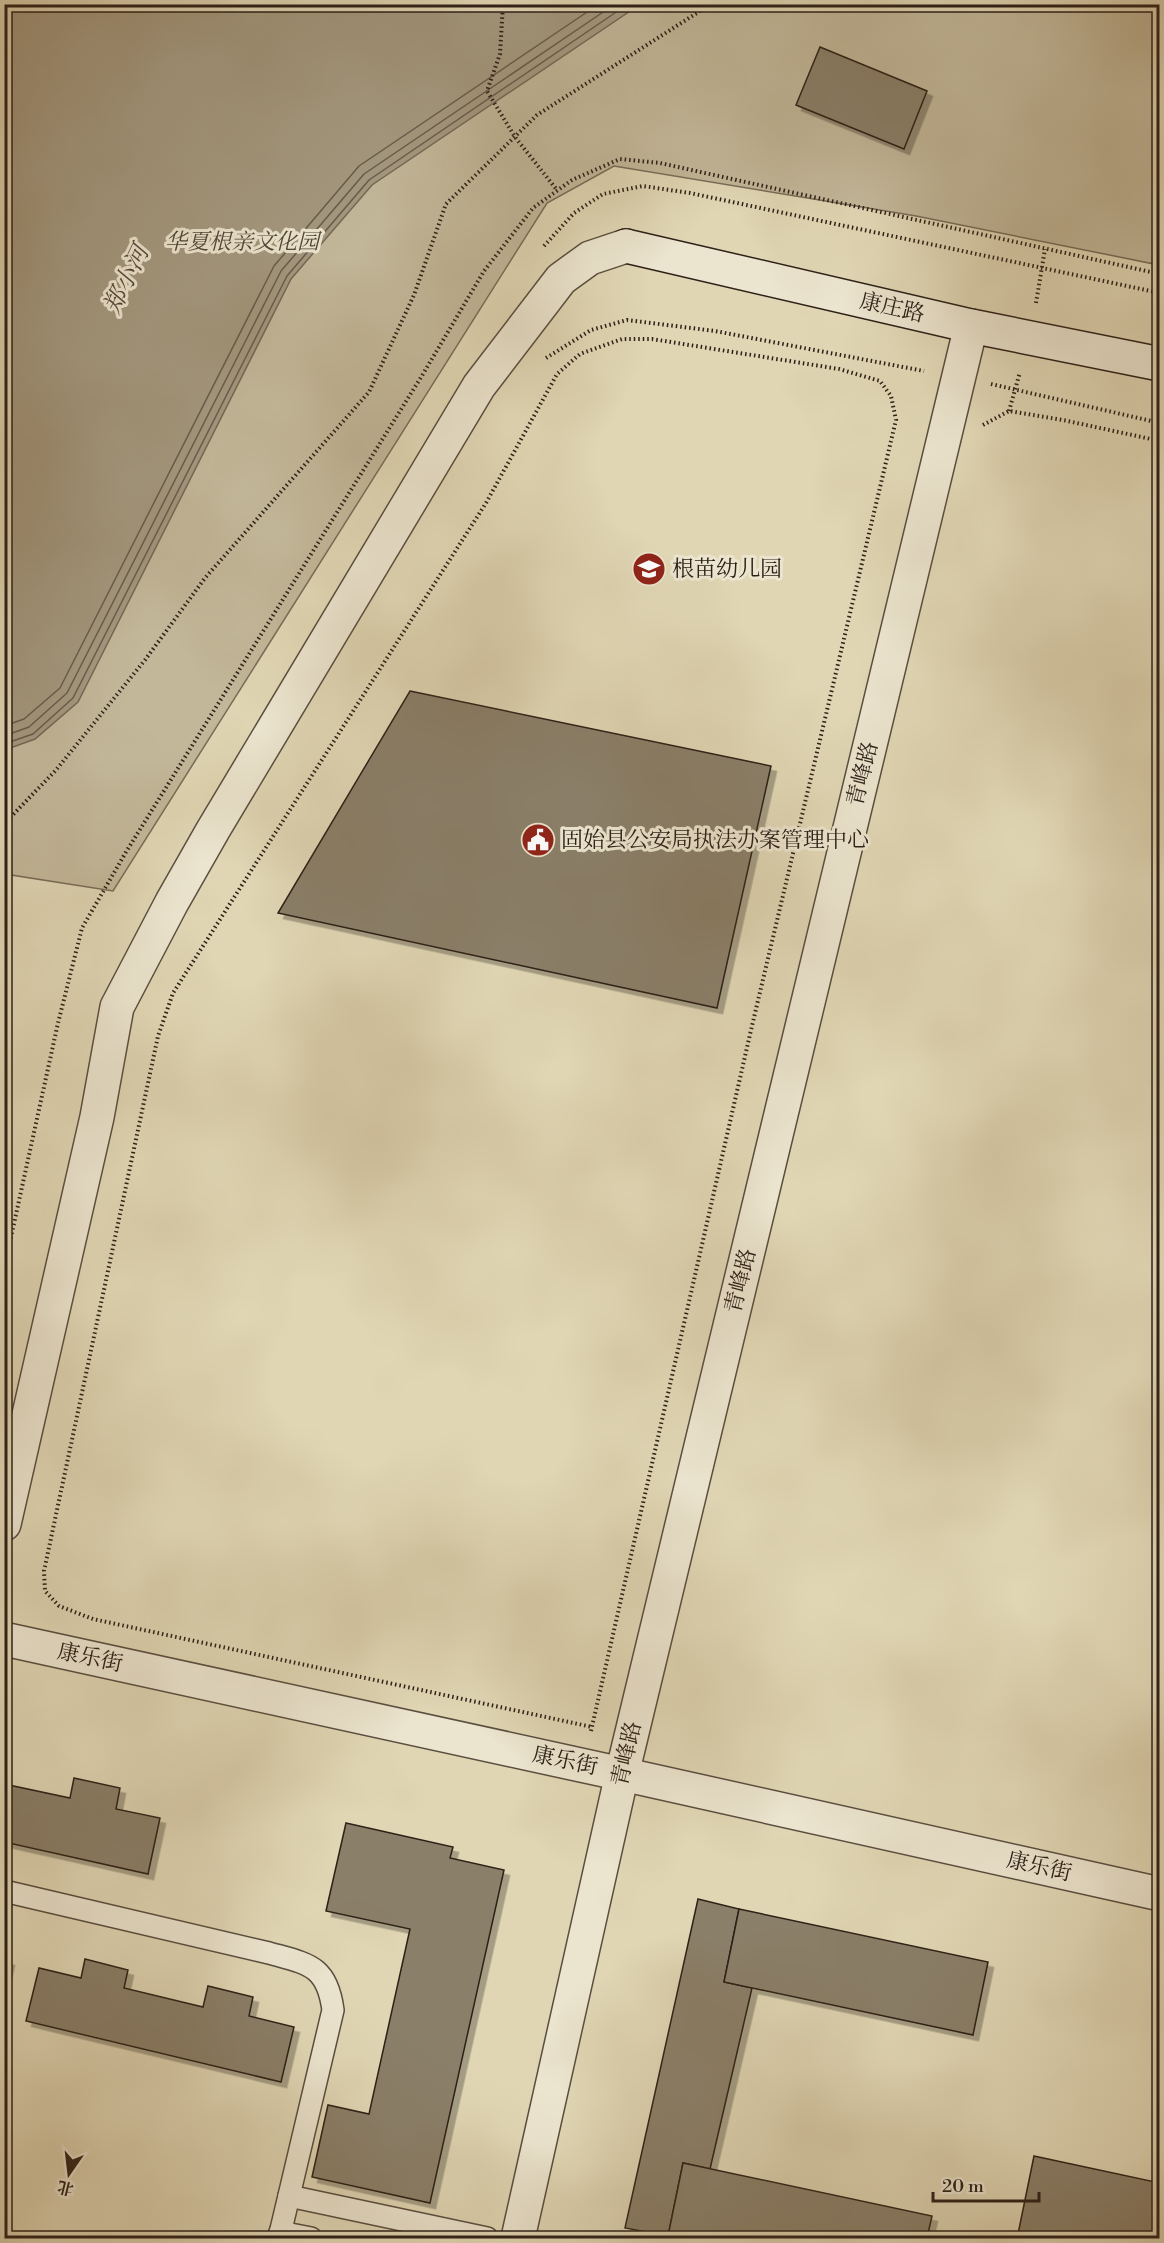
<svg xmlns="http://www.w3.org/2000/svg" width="1164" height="2243" font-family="'Libre Bodoni','Noto Serif SC',serif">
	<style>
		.green { fill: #c2b799; stroke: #786c58; stroke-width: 1.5 }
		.water { fill: #a3987f; stroke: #746856; stroke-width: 1.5 }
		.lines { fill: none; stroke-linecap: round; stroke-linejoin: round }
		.shore { stroke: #685c4c; stroke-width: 1.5 }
		.building { fill: #8a7f69; stroke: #2d2018; stroke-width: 1.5; filter: url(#shadow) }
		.lane-casing { stroke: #5a4e3f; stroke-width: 24 }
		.street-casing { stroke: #5a4e3f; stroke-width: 36 }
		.secondary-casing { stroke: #2d2018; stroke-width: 36 }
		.path { stroke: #2d2018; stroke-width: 4; stroke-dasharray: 1.5 3; stroke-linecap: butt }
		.lane { stroke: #ebe4ce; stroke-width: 21 }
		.street { stroke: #ebe4ce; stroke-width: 33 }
		.secondary { stroke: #ebe4ce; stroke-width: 33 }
		.labels { text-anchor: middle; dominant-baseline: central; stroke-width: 6; stroke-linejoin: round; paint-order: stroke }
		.park-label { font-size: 22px; font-style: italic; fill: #524638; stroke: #ebe4ce }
		.street-label { font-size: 22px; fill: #2d2018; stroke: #ebe4ce }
		.poi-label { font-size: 22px; fill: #2d2018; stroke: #ebe4ce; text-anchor: start }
		.water-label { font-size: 24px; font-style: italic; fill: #564a3c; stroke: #ebe4ce }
	</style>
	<defs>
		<filter id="shadow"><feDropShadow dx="5.5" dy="5.5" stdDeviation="0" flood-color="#0004"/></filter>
	</defs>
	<rect width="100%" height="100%" fill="#e0d6b4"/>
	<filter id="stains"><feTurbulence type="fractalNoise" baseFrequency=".00333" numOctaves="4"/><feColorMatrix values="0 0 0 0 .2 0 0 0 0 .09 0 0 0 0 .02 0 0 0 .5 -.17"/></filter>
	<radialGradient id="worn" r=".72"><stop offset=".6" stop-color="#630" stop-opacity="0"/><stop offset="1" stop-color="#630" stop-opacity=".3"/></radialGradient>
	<!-- green -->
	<path class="green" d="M4 5H1159V265L916 216 614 166 547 203 113 891 5 874Z"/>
	<!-- water -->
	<path class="water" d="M8 5H639L372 185 291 279 78 702 35 739 5 750 4 9Z"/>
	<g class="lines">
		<!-- shore -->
		<g class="shore">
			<path d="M4 726 24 719 60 688 274 266 359 166 599 4"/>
			<path d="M4 736 29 727 67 693 281 271 364 174 615 4"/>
			<path d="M4 744 33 734 73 698 287 276 369 180 628 4"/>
		</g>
	</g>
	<!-- building -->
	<g class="building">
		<path d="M820 47 927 91 904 149 796 105Z"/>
		<path d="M410 691 771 766 717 1008 278 913Z"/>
		<path d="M74 1778 120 1788 116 1809 160 1818 148 1874 4 1842V1784L70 1798Z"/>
		<path d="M346 1823 453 1847 450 1858 504 1870 430 2203 312 2177 328 2105 369 2114 410 1929 326 1911Z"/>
		<path d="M698 1899 739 1909 724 1982 752 1988 710 2169 683 2163 668 2236 625 2228Z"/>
		<path d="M739 1909 988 1962 973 2035 724 1982Z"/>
		<path d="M4 1959 9 1960 4 1982Z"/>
		<path d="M85 1959 128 1970 124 1988 203 2007 208 1986 253 1997 249 2016 294 2027 281 2082 26 2021 39 1968 81 1978Z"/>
		<path d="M1034 2156 1160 2183V2238H1041L1018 2234Z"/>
		<path d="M683 2163 932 2216 927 2238H680L668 2236Z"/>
	</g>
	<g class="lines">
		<defs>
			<g id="lane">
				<path d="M4 1891 269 1953C308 1964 327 1965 333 2010L279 2238"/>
				<path d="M289 2196 487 2238"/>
				<path d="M280 2232 311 2238"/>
			</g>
			<g id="street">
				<path d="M4 1524 97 1117 117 1007 172 902 213 830 479 386 561 279 590 258 626 246"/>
				<path d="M4 1639 622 1774 1160 1894"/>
				<path d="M518 2238 622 1774 971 326"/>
			</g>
			<path id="secondary" d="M626 246 971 326 1160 364"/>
		</defs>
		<!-- lane casing -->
		<use href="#lane" class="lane-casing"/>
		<!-- street casing -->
		<use href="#street" class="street-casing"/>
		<!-- secondary casing -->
		<use href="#secondary" class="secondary-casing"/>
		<!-- path -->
		<g class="path">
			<path d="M503 4 500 54 487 91 515 137 557 190"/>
			<path d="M544 246 574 213 603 194 643 186 690 193 1160 293"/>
			<path d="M1036 303 1045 249"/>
			<path d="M546 358 591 330 627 320 715 331 924 371"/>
			<path d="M991 384 1160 423"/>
			<path d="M1009 411 1020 372"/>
			<path d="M983 425 1009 411 1063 420 1160 441"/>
			<path d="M4 824 56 770 145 660 205 578 369 392 414 295 446 204 537 115 711 4"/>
			<path d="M4 1269 58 1023 82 928 126 852 423 374 484 271 533 208 572 180 620 159 660 163 1160 274"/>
			<path d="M591 1731 751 1030 896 420 891 396 880 381 839 369 652 339H622L580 354 557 374 486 503 173 993 158 1036 44 1571 45 1591 59 1606 93 1619 592 1727"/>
		</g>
		<!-- lane -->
		<use href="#lane" class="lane"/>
		<!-- street -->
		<use href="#street" class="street"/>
		<!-- secondary -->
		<use href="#secondary" class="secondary"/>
	</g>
	<!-- icons -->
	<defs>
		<symbol id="school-disc" viewBox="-11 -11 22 22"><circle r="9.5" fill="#8f2418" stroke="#ebe4ce"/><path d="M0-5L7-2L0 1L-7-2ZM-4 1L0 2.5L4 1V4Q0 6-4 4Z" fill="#fff"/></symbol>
		<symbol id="civic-disc" viewBox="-11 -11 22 22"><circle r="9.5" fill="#8f2418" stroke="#ebe4ce"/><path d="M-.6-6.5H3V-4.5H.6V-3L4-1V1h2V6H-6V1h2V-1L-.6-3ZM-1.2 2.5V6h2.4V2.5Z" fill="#fff"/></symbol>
	</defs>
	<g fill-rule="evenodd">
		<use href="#school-disc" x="630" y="550" width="38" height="38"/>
		<use href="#civic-disc" x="519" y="821" width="38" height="38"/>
	</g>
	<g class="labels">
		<!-- park labels -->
		<g class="park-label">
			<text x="242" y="242">华夏根亲文化园</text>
		</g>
		<!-- street labels -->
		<g class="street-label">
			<text transform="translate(892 308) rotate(13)">康庄路</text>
			<text transform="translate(863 774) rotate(-76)">青峰路</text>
			<text transform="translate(741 1281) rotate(-76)">青峰路</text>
			<text transform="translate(90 1658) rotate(12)">康乐街</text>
			<text transform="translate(627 1754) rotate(-77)">青峰路</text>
			<text transform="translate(565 1761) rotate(12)">康乐街</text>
			<text transform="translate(1039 1867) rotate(13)">康乐街</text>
		</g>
		<!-- poi labels -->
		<g class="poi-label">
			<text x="672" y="569">根苗幼儿园</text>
			<text x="561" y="840">固始县公安局执法办案管理中心</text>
		</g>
		<!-- water labels -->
		<g class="water-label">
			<text transform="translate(127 280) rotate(-64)">郑小河</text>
		</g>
	</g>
	<!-- margin -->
	<rect width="1164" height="2243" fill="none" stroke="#e0d6b4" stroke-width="24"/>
	<rect x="6" y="6" width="1152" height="2231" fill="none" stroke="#2d2018" stroke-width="3"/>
	<rect x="12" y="12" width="1140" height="2219" fill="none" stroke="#2d2018" stroke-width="1.5"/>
	<!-- north arrow -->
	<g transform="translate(69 2174) rotate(194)" stroke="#ebe4ce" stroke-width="4.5" paint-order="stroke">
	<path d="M0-4.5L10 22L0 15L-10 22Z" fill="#2d2018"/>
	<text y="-9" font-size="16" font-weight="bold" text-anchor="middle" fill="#2d2018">北</text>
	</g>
	<!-- scale -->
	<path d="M933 2192v9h106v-9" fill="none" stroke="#2d2018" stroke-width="3"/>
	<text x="942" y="2192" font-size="18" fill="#2d2018" stroke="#ebe4ce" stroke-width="4.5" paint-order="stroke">20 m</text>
	<rect width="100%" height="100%" filter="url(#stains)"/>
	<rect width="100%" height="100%" fill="url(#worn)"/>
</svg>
